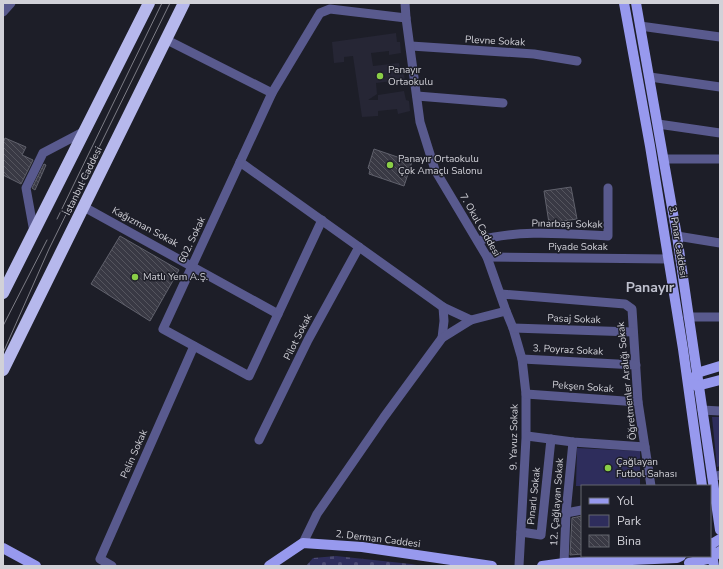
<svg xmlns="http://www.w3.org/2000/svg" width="723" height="569" font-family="'Nunito Sans',sans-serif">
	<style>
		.built { fill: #262635 }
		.green { fill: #2e2d5c }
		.cemetery { fill: url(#cemetery-stones) }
		.building { fill: url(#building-back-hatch); stroke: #60616c }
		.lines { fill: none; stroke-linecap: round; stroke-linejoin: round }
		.minor { stroke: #595a8e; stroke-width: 9 }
		.major { stroke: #9799ee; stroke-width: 10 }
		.highway { stroke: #b6b8ec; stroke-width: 12 }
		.tram { stroke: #7c7c85; stroke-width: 1 }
		.poi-dot { fill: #8ace47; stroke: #1d1e28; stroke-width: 1.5 }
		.labels { text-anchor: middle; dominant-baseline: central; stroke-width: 3; stroke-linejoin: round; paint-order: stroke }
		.street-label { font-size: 10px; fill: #d1d1d8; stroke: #1d1e28 }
		.poi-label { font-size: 10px; fill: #d1d1d8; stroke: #1d1e28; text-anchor: start }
		.district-label { font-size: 14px; font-weight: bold; fill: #bfc1ce; stroke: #1d1e28 }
	</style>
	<defs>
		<pattern id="cemetery-stones" width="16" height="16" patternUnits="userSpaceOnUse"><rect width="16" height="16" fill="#2e2d5c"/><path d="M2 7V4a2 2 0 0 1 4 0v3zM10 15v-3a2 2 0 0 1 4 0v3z" fill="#4b4a73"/></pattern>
		<pattern id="building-back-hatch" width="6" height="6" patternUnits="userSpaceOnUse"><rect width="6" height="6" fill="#393944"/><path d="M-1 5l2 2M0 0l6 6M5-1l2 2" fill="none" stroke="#55555e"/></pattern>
	</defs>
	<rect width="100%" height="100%" fill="#1d1e28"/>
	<!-- built -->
	<path class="built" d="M396 33 397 42H400L401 53 389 55V51L371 53 373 66 399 63 401 72H404L405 83 394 85 393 81 376 83 377 94 368 100H378V95L404 91 406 100 409 101 410 111 398 114 397 109 378 111V116L362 117 353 56 344 57V62L334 63 332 42Z"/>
	<!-- green -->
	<g class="green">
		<path d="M712 417H720V466L717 467Z"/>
		<path d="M577 448 640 451V486H576Z"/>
	</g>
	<!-- cemetery -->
	<path class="cemetery" d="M336 556 411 564 423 566H306L313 558Z"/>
	<!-- building -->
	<g class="building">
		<path d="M5 138 26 147 22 155 33 160 21 184 3 175V143Z"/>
		<path d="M374 149 412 162 404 186 369 174 370 170 368 168Z"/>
		<path d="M44 164 46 165 35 190 32 188Z"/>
		<path d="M571 187 577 219 549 223 544 191Z"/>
		<path d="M120 236 179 270 150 321 91 284Z"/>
		<path d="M582 516V554L570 555 572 518Z"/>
	</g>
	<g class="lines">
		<!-- minor -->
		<g class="minor">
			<path d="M3 12 11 3"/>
			<path d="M640 26 720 37"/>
			<path d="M167 40 272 93"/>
			<path d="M411 46 534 54 577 61"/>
			<path d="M650 77 720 87"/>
			<path d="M417 96 503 103"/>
			<path d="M658 124 720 133"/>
			<path d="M663 159H720"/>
			<path d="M240 162 443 307 471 320"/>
			<path d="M84 207 278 314"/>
			<path d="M322 220 249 376 163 329 272 93 320 13 330 9 406 18"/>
			<path d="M34 232 26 188 43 153 83 132"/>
			<path d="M677 236 720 243"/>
			<path d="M478 241C517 229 567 234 608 236V188"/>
			<path d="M487 257 668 259"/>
			<path d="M501 294 625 304 632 309 638 402 651 486"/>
			<path d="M506 311 513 328 522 359 526 394V438L519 566"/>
			<path d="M688 317H720"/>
			<path d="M513 328 633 332"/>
			<path d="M442 338 444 321 443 307"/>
			<path d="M522 359 636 365"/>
			<path d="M526 394 638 402"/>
			<path d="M702 410 720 411"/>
			<path d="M527 436 573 442 645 447"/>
			<path d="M259 440 308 340 359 247"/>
			<path d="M712 477 720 475"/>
			<path d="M566 513 582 510"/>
			<path d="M521 532 541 535 551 439"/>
			<path d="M303 543 317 514 384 417 442 338 471 320 506 311 487 257 435 170 420 122 406 18 405 3"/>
			<path d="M564 563 566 513 573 442"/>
			<path d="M112 566 100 559 194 346"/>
		</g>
		<!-- major -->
		<g class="major">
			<path d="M624 3 650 146 683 349 702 486"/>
			<path d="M636 3 677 236 720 530"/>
			<path d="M694 378 697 373 720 366"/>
			<path d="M693 384 697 386 720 380"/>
			<path d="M710 543 714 566"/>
			<path d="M710 545 720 539"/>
			<path d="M3 548 36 566"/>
			<path d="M689 563 712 558 720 551"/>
			<path d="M269 566 303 543 362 547 492 566"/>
			<path d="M542 566 564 563 677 558 681 556"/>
		</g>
		<!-- highway -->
		<g class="highway">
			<path d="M3 293 149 3"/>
			<path d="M3 370 184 3"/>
		</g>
		<!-- tram -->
		<g class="tram">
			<path d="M57 219 162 3"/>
			<path d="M3 326 47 240"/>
			<path d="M3 353 49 249 170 3"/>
		</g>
	</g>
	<!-- markers -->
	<g class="poi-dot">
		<circle cx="380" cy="76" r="4"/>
		<circle cx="390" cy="165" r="4"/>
		<circle cx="135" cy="277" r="4"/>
		<circle cx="608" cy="468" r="4"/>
	</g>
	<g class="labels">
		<!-- street labels -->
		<g class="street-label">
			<text transform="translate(495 41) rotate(3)">Plevne Sokak</text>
			<text transform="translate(83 181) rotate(-64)">İstanbul Caddesi</text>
			<text transform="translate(567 224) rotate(1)">Pınarbaşı Sokak</text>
			<text transform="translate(480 225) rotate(60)">7. Okul Caddesi</text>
			<text transform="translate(145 227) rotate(28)">Kağızman Sokak</text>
			<text transform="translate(192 240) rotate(-65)">602. Sokak</text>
			<text transform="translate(678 242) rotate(81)">3. Pınar Caddesi</text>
			<text x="578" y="247">Piyade Sokak</text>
			<text transform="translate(574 319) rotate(2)">Pasaj Sokak</text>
			<text transform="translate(298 337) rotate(-63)">Pilot Sokak</text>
			<text transform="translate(568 350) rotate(3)">3. Poyraz Sokak</text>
			<text transform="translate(627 381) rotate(-96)">Öğretmenler Aralığı Sokak</text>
			<text transform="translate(583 387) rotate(4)">Pekşen Sokak</text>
			<text transform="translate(514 437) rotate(-89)">9. Yavuz Sokak</text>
			<text transform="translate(134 454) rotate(-66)">Pelin Sokak</text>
			<text transform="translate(534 496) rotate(-84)">Pınarlı Sokak</text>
			<text transform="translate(557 502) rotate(-86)">12. Çağlayan Sokak</text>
			<text transform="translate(378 539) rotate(7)">2. Derman Caddesi</text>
		</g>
		<!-- poi labels -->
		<g class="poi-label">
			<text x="388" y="70">Panayır<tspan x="388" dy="12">Ortaokulu</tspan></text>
			<text x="398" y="159">Panayır Ortaokulu<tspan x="398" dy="12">Çok Amaçlı Salonu</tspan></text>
			<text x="143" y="277">Matlı Yem A.Ş.</text>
			<text x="616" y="462">Çağlayan<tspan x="616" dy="12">Futbol Sahası</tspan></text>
		</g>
		<!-- district labels -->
		<g class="district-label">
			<text x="650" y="287">Panayır</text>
		</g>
	</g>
	<!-- border -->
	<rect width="723" height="569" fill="none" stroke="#d1d1d8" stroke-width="8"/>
	<!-- legend -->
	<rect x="581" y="485" width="130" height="72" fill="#1d1e28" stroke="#65666e"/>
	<rect x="589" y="498" width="20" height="6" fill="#9799ee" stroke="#65666e"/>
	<text x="617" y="505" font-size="12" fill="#d1d1d8">Yol</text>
	<rect x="589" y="515" width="20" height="12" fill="#2e2d5c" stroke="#65666e"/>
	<text x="617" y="525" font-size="12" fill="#d1d1d8">Park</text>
	<rect x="589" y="535" width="20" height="12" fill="url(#building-back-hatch)" stroke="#65666e"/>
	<text x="617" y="545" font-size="12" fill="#d1d1d8">Bina</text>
</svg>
